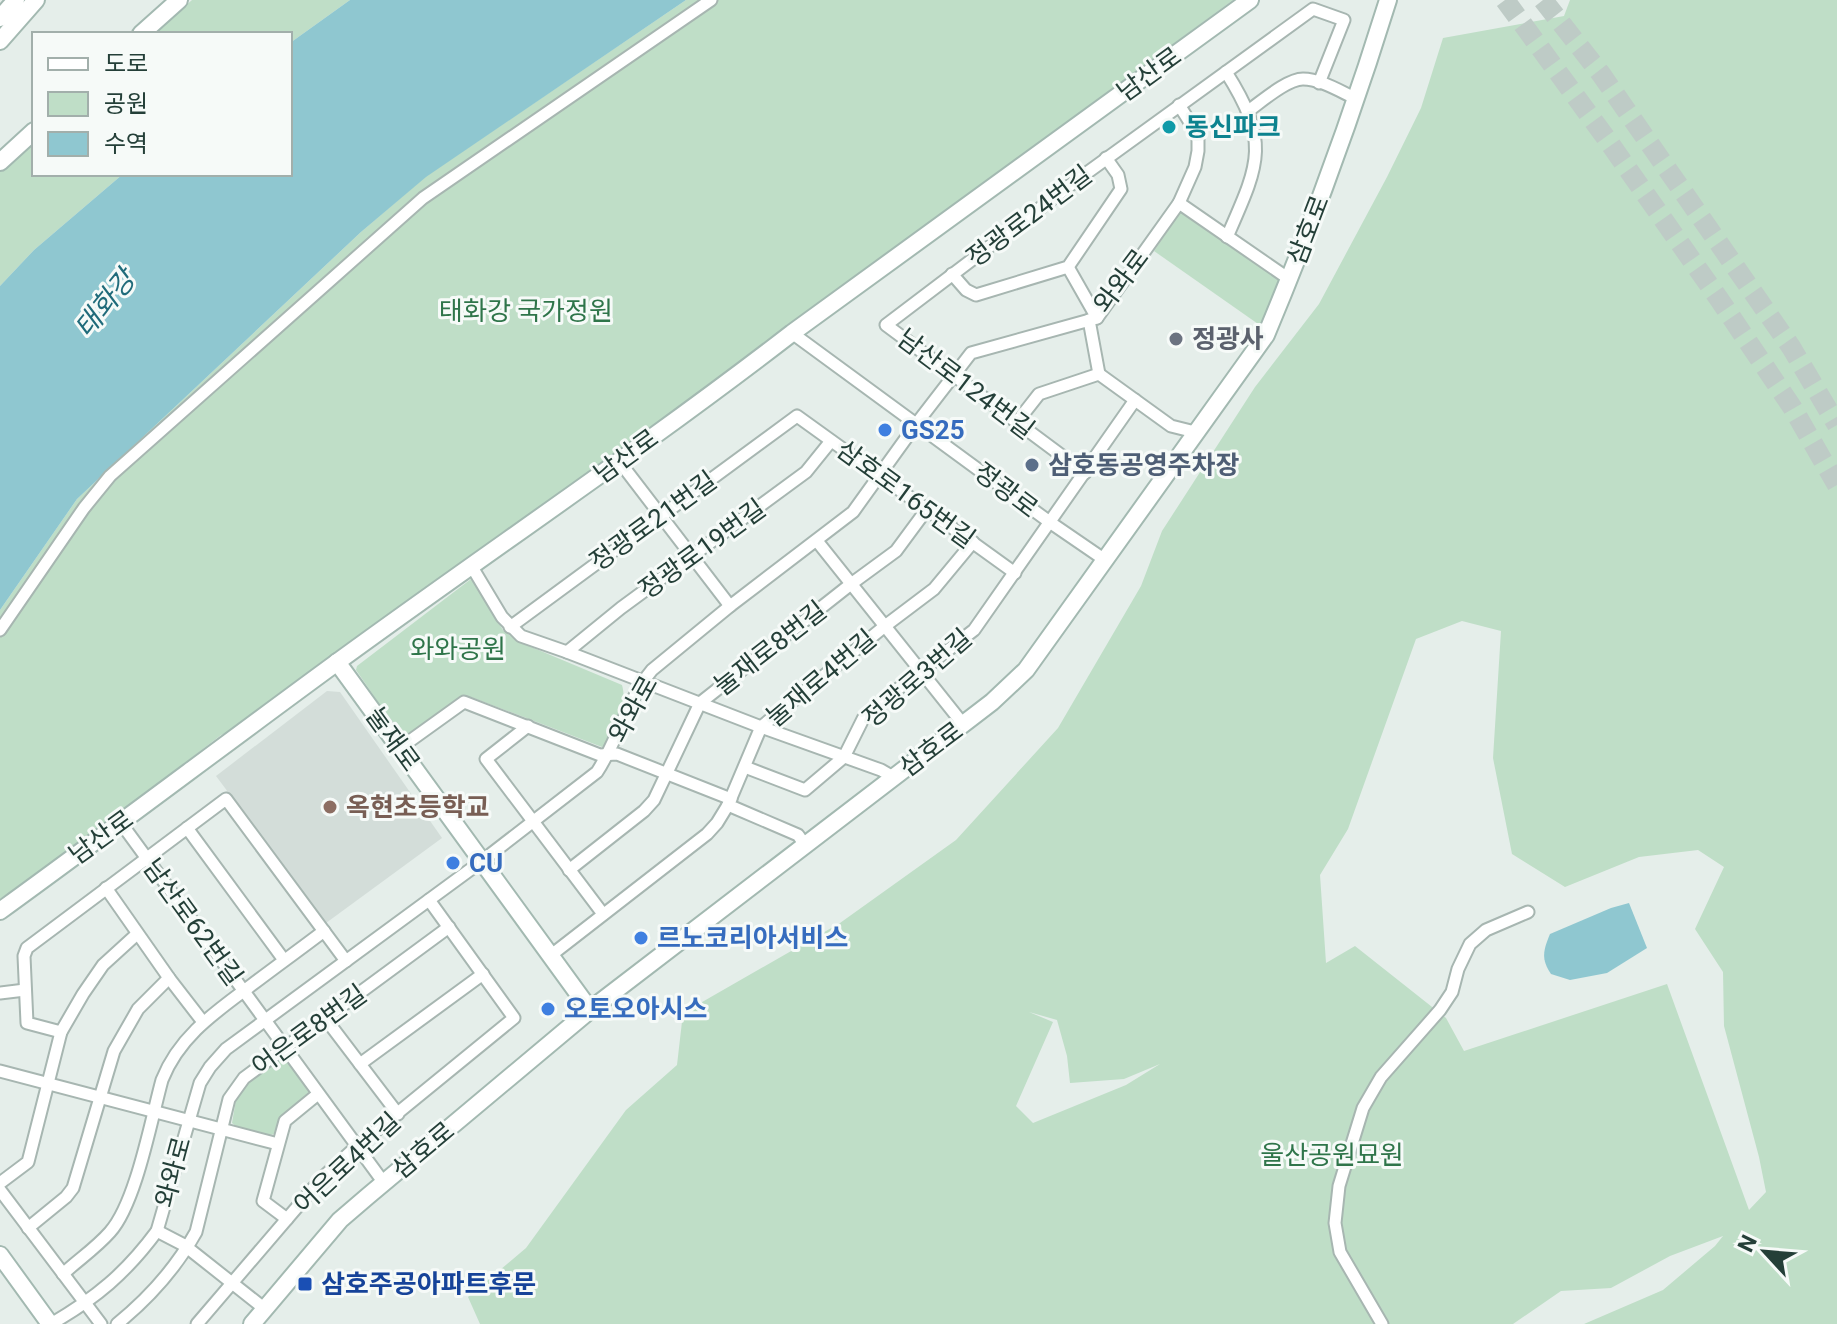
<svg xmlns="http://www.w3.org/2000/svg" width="1837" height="1324" font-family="Roboto,'Noto Sans KR',sans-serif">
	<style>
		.built { fill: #d3ddd9 }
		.green { fill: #bfdec7; fill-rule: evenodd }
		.water { fill: #8fc7d0 }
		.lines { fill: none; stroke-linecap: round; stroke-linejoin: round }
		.highway-tunnel { stroke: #becbc6; stroke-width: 20; stroke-dasharray: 20 10; stroke-linecap: butt }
		.street-casing { stroke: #a7b6b1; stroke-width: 15 }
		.secondary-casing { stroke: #a3b9b1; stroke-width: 20 }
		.street { stroke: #fff; stroke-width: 11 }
		.secondary { stroke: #fff; stroke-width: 16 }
		.culture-dot { fill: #0f9aa8; stroke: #f6faf8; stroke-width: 3 }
		.worship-dot { fill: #6b7280; stroke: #f6faf8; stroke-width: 3 }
		.shop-dot { fill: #3f7fe0; stroke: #f6faf8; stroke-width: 3 }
		.service-dot { fill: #5c6f8a; stroke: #f6faf8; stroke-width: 3 }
		.education-dot { fill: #8d6e63; stroke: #f6faf8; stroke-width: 3 }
		.transit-dot { fill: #1a4fb4; stroke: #f6faf8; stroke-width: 3 }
		.labels { text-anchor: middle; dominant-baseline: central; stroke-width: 6; stroke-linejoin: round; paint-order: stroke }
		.street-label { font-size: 26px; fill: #243f38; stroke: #f6faf8 }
		.culture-label { font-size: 26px; font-weight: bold; fill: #0d838f; stroke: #f6faf8; text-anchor: start }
		.park-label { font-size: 26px; fill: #2f754a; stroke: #f6faf8 }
		.worship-label { font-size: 26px; font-weight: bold; fill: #5b616d; stroke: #f6faf8; text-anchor: start }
		.shop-label { font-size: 26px; font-weight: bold; fill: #366cbe; stroke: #f6faf8; text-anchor: start }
		.service-label { font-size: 26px; font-weight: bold; fill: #4e5e75; stroke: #f6faf8; text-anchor: start }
		.education-label { font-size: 26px; font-weight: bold; fill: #785e54; stroke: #f6faf8; text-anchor: start }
		.transit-label { font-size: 26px; font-weight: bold; fill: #164399; stroke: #f6faf8; text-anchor: start }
		.water-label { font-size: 28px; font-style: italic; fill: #206b7a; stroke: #f6faf8 }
	</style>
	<rect width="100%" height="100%" fill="#e5eeea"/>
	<!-- built -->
	<path class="built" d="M327 691 340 692 442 838 326 923 216 776Z"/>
	<!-- green -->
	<g class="green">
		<path d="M192 0H350L290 43V34H154Z"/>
		<path d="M686 0H1233L628 445 514 531 444 579 392 612 238 728 221 735 102 827 0 899V610L77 499 361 232 425 177Z"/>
		<path d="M1570 0H1837V1324H1584L1663 1290 1715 1246 1723 1236 1670 1256 1611 1288 1561 1291 1513 1324H480L468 1297 526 1248 626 1110 677 1065 683 1013 840 923 956 840 1058 728 1141 586 1162 531 1255 387 1319 304 1387 177 1421 108 1443 38 1564 16ZM1462 621 1501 631 1493 758 1512 854 1565 887 1639 857 1698 850 1724 867 1695 929 1723 972 1724 1026 1759 1157 1766 1192 1749 1210 1667 984 1464 1051 1446 1018 1355 946 1326 963 1320 875 1348 829 1416 639ZM1029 1012 1057 1020 1067 1056 1070 1083 1124 1079 1160 1064 1126 1085 1033 1123 1016 1106 1053 1022Z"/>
		<path d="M34 141V174H123L34 250 0 286V171Z"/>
		<path d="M1181 211 1282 279 1261 326 1154 251Z"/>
		<path d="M471 579 503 630 517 641 622 685C628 707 616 725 608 745L602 747 471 697 462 698 407 737 400 734 356 670 357 666Z"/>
		<path d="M279 1059H286L308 1091V1098L277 1133C264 1139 242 1132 232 1123L236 1100 248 1083Z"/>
	</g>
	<!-- water -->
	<g class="water">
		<path d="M350 0H686L426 177 361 232 77 499 0 610V286L34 250 123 174H290V43Z"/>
		<path d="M1629 903 1647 948 1607 973 1570 980 1551 974C1541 959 1543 951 1550 934L1611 908Z"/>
	</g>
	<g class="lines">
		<!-- highway-tunnel -->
		<g class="highway-tunnel">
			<path d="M1505 0 1606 138 1719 299 1792 407 1837 485"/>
			<path d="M1543 0 1601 74 1679 186 1791 347 1837 425"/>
		</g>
		<defs>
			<g id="street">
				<path d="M1226 72C1271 143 1259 164 1227 237"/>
				<path d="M1248 111C1261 102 1287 79 1303 79 1321 79 1341 92 1357 99"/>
				<path d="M1179 203 1289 279"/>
				<path d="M1068 267 1097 318"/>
				<path d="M952 274 966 290 976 295 1068 267 1121 189 1118 175 1106 158"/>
				<path d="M1089 320 1099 374"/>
				<path d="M792 333 1051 523 1105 560"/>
				<path d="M1017 422 1039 394 1099 374 1171 426 1195 432"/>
				<path d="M619 461 730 606"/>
				<path d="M1085 473 886 325 1077 180 1313 9 1344 20 1319 83"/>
				<path d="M817 541 963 724"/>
				<path d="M472 567 502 617 521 636 567 652 761 727 881 770 893 777"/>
				<path d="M510 627 797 416 1015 573"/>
				<path d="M0 630 84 508 110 476 423 198 711 0"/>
				<path d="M567 652 621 608 806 472 831 441"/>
				<path d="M528 726 486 759 603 914"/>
				<path d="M400 748 464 702 600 755 617 754 731 799"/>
				<path d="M745 767 805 790 844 757 863 719 871 710 974 630 1135 400"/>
				<path d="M728 805 798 835 805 845"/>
				<path d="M121 823 384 1183"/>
				<path d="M187 828 284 960"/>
				<path d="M569 870 644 811 654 800 700 703 851 584 896 551 927 509"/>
				<path d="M106 888 169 978 203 1022"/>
				<path d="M550 956 707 834 717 823 728 805 761 727 885 626 934 589 973 542"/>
				<path d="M0 993 25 990"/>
				<path d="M325 1018 398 1114"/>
				<path d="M61 1032 27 1023 24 956 27 948 226 799 346 961"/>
				<path d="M360 1064 483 974"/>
				<path d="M0 1071 278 1144"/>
				<path d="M0 1183 28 1162 61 1032 83 994 103 965 137 934"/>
				<path d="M0 1190 101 1324"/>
				<path d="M287 1219 263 1201 285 1121 318 1094"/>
				<path d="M28 1228 66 1197 73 1188 114 1051 138 1009 169 978"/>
				<path d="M157 1231 184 1245 265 1309"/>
				<path d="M63 1274C78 1260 96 1248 110 1232 136 1203 151 1120 162 1080 179 1037 214 1013 249 987 274 968 299 950 324 931"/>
				<path d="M51 1324C96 1298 126 1273 157 1231L200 1083 210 1067 226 1049 482 861 597 772C618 740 627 700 652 670L730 606 853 512 917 423 971 353 1097 318 1179 203 1195 167 1198 151V135L1179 105"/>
				<path d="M117 1324C149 1298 176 1268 196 1232L229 1099 244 1078 449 927"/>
				<path d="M197 1324 322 1178 356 1147 514 1018 429 900"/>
				<path d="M1382 1324 1340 1252 1335 1223 1339 1186 1363 1108 1381 1077 1440 1010 1452 992 1458 969 1470 944 1486 930 1528 912"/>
			</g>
			<g id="secondary">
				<path d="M0 18 16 0"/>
				<path d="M141 34 179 0"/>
				<path d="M0 41 36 0"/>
				<path d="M0 162 34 131"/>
				<path d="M337 662 590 1010"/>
				<path d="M0 911C113 829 224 745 336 663 488 552 643 448 792 333L1250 0"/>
				<path d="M0 1255 50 1324"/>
				<path d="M252 1324 340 1220 368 1196 590 1010 992 702 1026 670 1266 335C1312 225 1353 113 1388 0"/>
			</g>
		</defs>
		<!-- street casing -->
		<use href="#street" class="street-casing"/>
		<!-- secondary casing -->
		<use href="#secondary" class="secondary-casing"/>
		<!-- street -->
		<use href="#street" class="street"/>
		<!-- secondary -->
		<use href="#secondary" class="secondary"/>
	</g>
	<!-- markers -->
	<circle class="culture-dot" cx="1169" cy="127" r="8"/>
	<circle class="worship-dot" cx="1176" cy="339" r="8"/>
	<g class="shop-dot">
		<circle cx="885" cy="430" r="8"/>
		<circle cx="453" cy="863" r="8"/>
		<circle cx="641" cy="938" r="8"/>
		<circle cx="548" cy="1009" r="8"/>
	</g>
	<circle class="service-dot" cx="1032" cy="465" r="8"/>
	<circle class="education-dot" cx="330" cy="807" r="8"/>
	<rect class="transit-dot" x="297" y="1276" width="16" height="16" rx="4"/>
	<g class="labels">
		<!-- street labels -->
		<g class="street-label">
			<text transform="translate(1149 74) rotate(-36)">남산로</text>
			<text transform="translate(1029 216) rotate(-37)">정광로24번길</text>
			<text transform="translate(1308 230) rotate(-69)">삼호로</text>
			<text transform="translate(1121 281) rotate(-53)">와와로</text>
			<text transform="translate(966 384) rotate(37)">남산로124번길</text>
			<text transform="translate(626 456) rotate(-36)">남산로</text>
			<text transform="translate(1006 490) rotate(37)">정광로</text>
			<text transform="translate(906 494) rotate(36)">삼호로165번길</text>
			<text transform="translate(653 521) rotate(-36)">정광로21번길</text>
			<text transform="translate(702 549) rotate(-36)">정광로19번길</text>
			<text transform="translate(770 648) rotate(-38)">눌재로8번길</text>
			<text transform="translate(821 678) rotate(-40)">눌재로4번길</text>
			<text transform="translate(917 678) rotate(-41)">정광로3번길</text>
			<text transform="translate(633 709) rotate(-61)">와와로</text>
			<text transform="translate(393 739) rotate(54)">눌재로</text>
			<text transform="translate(931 749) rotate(-37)">삼호로</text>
			<text transform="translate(101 837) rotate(-36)">남산로</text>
			<text transform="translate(193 922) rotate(54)">남산로62번길</text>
			<text transform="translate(309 1030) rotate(-36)">어은로8번길</text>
			<text transform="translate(423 1150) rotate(-40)">삼호로</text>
			<text transform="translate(347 1163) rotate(-43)">어은로4번길</text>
			<text transform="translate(173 1172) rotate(-75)">와와로</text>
		</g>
		<!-- culture labels -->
		<g class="culture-label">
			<text x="1185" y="127">동신파크</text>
		</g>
		<!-- park labels -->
		<g class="park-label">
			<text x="526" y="311">태화강 국가정원</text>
			<text x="458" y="649">와와공원</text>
			<text x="1332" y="1155">울산공원묘원</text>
		</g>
		<!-- worship labels -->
		<g class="worship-label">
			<text x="1192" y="339">정광사</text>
		</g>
		<!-- shop labels -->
		<g class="shop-label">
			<text x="901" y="430">GS25</text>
			<text x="469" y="863">CU</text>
			<text x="657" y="938">르노코리아서비스</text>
			<text x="564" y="1009">오토오아시스</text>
		</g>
		<!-- service labels -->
		<g class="service-label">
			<text x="1048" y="465">삼호동공영주차장</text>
		</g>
		<!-- education labels -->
		<g class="education-label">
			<text x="346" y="807">옥현초등학교</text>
		</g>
		<!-- transit labels -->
		<g class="transit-label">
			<text x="321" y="1284">삼호주공아파트후문</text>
		</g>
		<!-- water labels -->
		<g class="water-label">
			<text transform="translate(105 304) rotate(-51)">태화강</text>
		</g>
	</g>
	<!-- legend -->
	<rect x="32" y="32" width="260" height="144" fill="#f6faf8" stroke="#a2afab" stroke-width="2"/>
	<rect x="48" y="58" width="40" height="12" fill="#ffffff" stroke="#a2afab" stroke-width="2"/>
	<text x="104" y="72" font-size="24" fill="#243f38">도로</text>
	<rect x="48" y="92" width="40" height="24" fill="#bfdec7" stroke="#a2afab" stroke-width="2"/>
	<text x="104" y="112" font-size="24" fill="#243f38">공원</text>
	<rect x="48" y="132" width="40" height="24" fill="#8fc7d0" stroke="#a2afab" stroke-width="2"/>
	<text x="104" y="152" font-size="24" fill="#243f38">수역</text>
	<!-- north arrow -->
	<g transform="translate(1765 1252) rotate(296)" stroke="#f6faf8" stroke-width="6" paint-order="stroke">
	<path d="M0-6L14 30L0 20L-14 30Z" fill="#243f38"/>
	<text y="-12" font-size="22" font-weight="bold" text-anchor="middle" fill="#243f38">N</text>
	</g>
</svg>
